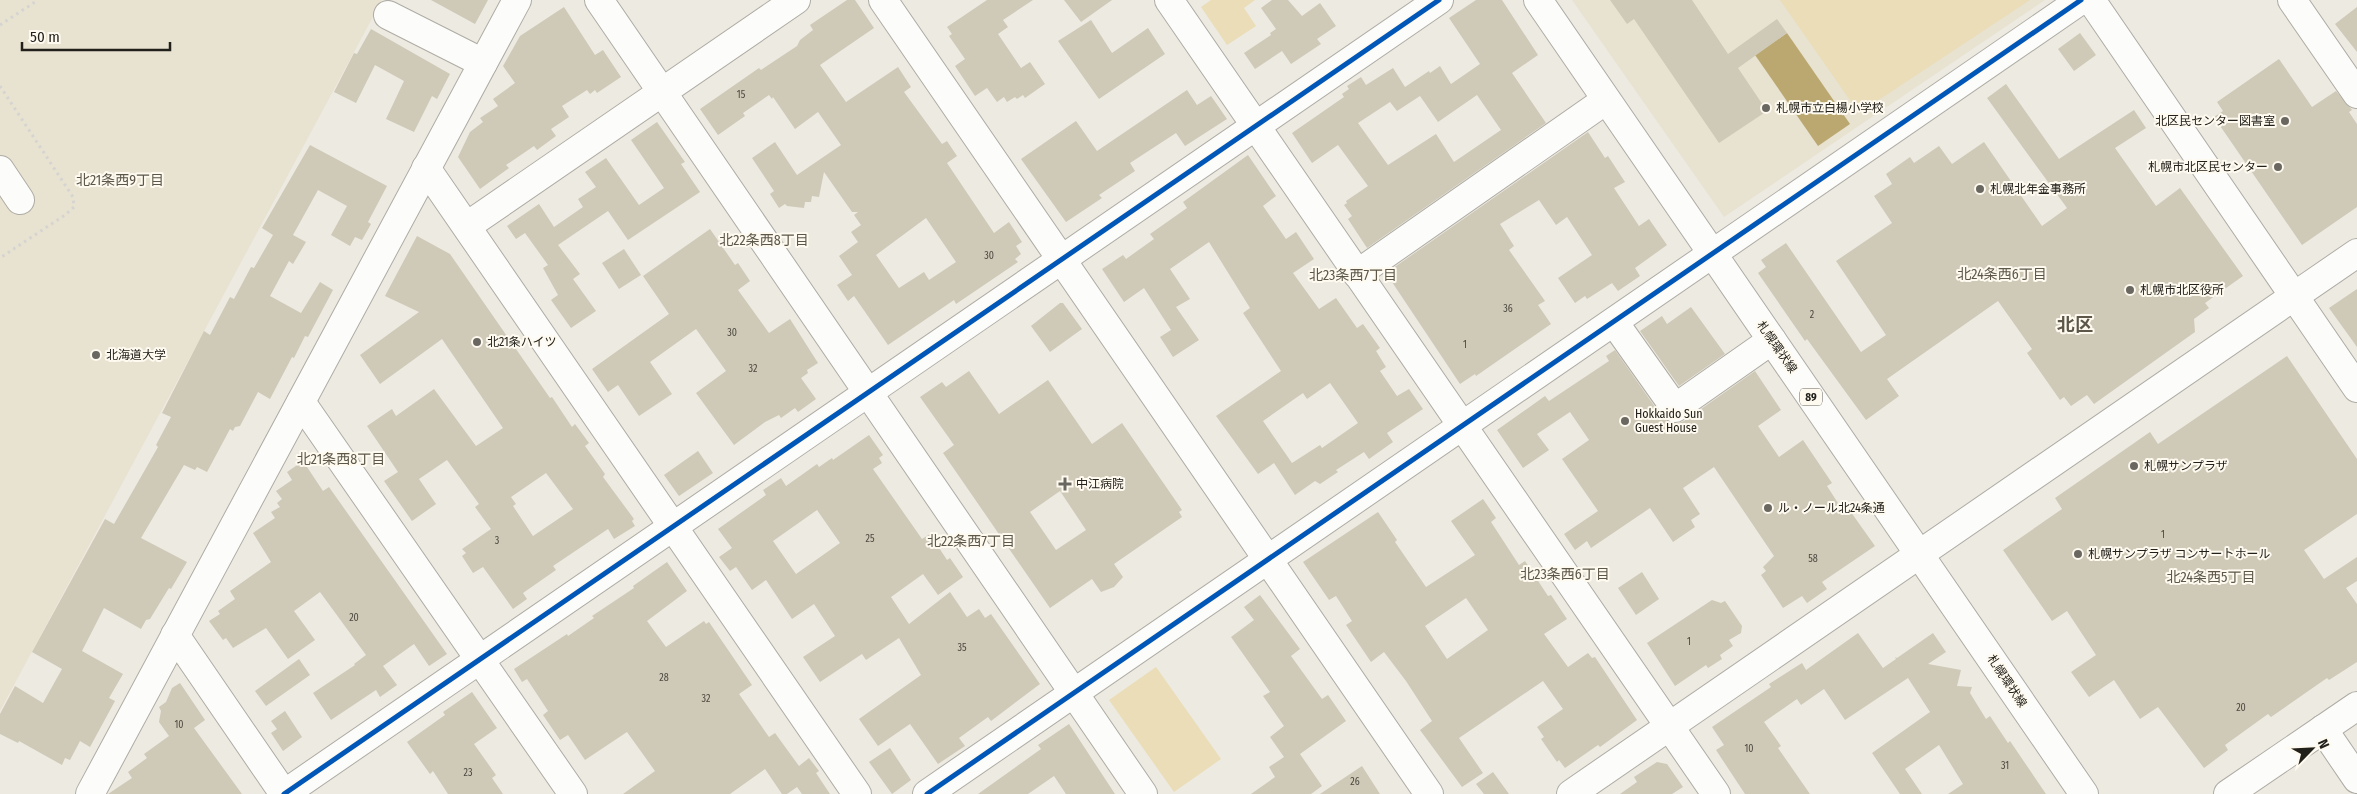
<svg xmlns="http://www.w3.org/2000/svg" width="2357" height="794" font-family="'Fira Sans Condensed','Noto Sans JP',sans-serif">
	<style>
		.built { fill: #e8e2d0 }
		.green { fill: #eaddb8 }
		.water { fill: #bba871 }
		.building { fill: #cfc9b7; fill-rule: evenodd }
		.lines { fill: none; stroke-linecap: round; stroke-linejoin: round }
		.minor-casing { stroke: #afaca5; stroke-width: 30 }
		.major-casing { stroke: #afaca5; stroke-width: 30 }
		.path { stroke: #d5d4d1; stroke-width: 3; stroke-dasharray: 2.5 4; stroke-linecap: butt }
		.minor { stroke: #fcfcfa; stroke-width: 28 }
		.major { stroke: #fcfcfa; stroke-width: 28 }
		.cycleway-casing { stroke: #fefaf0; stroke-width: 8 }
		.cycleway { stroke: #0057b8; stroke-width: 5 }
		.poi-dot { fill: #696760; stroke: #fefaf0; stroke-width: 2 }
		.labels { text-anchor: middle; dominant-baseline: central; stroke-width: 4; stroke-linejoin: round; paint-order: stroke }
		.number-label { font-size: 10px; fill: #4d4a41 }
		.shield { fill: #fefaf0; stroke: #64615a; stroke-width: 1 }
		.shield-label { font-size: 11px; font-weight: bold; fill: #22201a }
		.poi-label { font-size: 12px; fill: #22201a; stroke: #fefaf0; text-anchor: start }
		.street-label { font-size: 12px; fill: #22201a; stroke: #fefaf0 }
		.neighbourhood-label { font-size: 14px; fill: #5c5748; stroke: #fefaf0 }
		.district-label { font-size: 18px; font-weight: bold; fill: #5c5748; stroke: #fefaf0 }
	</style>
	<rect width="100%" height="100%" fill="#edeae1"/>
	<!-- built -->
	<g class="built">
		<path d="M0 0H382L0 711Z"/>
		<path d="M1572 0H2045L1724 217Z"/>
	</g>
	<!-- green -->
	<g class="green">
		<path d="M1211 0H1255L1244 8 1256 26 1227 45 1201 7Z"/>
		<path d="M1780 0H2030L1859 113Z"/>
		<path d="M1156 667 1221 759 1174 792 1109 700Z"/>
	</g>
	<!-- water -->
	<path class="water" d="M1787 33 1850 124 1818 146 1755 55Z"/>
	<!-- building -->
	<g class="building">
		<path d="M431 0H488L475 24Z"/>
		<path d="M847 0H855L874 28 820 65 846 102 898 67 911 87 904 92 942 144 947 141 957 156 947 163 994 233 1009 222 1022 242 1016 246 1021 254 1015 259 1018 262 956 304 954 300 888 345 854 296 848 301 837 285 852 275 839 256 858 242 851 232 861 225 854 215 858 212H852L824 172 819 197 812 196 811 202H805L804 208 787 206 785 204 779 208 770 194 774 191 752 158 775 142 797 175 841 145 818 112 795 129 773 97 772 99 769 95 743 113 745 116 718 135 700 109 759 68 761 70 797 46 800 40 813 30 810 25ZM926 218 956 262 929 280 924 272 899 288 876 255Z"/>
		<path d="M987 0H1033L1003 20 1008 27 998 34 1021 68 1030 62 1045 84 1025 98 1023 95 1017 99 1015 97 1007 102 1004 97 997 102 987 88 975 96 955 66 965 59 949 36 952 34 947 27Z"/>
		<path d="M1064 0H1112L1081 22Z"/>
		<path d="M1272 0H1288L1302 16 1320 3 1336 26 1317 39 1321 44 1291 64 1282 51 1255 69 1244 53 1271 35 1270 33 1276 29 1261 8Z"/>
		<path d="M1476 0H1502L1538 55 1512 73 1546 123 1367 248 1348 219 1352 216 1344 205 1347 203 1346 201 1368 186 1338 145 1312 163 1292 133 1344 97 1342 94 1349 89 1347 86 1361 77 1366 85 1393 68 1405 87 1429 71 1430 73 1440 66 1451 84 1480 64 1449 18ZM1477 95 1501 130 1454 162 1436 134 1388 165 1358 123 1390 102 1397 111 1420 96 1438 122Z"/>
		<path d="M1610 0H1692L1728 54 1777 19 1787 33 1738 68 1767 111 1719 143 1634 19 1627 24Z"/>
		<path d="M564 7 595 55 603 50 621 77 597 93 595 90 590 94 587 90 562 106 569 117 551 129 556 136 537 150 534 146 506 165 509 168 480 189 458 157 470 132 483 122 480 118 498 106 493 99 515 83 503 66 520 36Z"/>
		<path d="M2357 7V52L2335 24Z"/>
		<path d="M1091 20 1112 53 1148 28 1165 54 1099 99 1058 41Z"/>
		<path d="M371 29 450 74 437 99 432 96 414 132 386 119 404 81 375 65 356 103 334 92 354 53 357 54Z"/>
		<path d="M2080 33 2096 55 2074 71 2058 49Z"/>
		<path d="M2279 59 2312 107 2336 91 2352 110 2349 112 2357 124V207L2302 245 2214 117 2223 111 2217 102Z"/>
		<path d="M2006 84 2059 159 2134 110 2146 128 2115 148 2156 206 2180 188 2243 276 2205 303 2209 308 2194 319 2195 332 2094 404 2087 395 2071 406 2064 397 2060 400 2027 353 2032 349 1998 301 1887 379 1899 396 1866 420 1807 339 1805 341 1758 273 1766 267 1761 260 1786 243 1861 352 1886 335 1836 261 1892 223 1874 196 1892 184 1886 174 1910 157 1914 163 1939 146 1952 164 1984 142 2042 226 2067 208 1987 98Z"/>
		<path d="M1187 90 1197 105 1211 96 1227 119 1185 146 1176 133 1130 163 1135 171 1099 195 1102 198 1066 222 1021 159 1076 121 1097 151Z"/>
		<path d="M657 122 685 162 681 164 700 192 628 240 608 211 558 245 580 274 573 279 596 311 571 328 551 300 558 295 543 268 548 265 525 233 516 239 507 226 539 204 554 227 583 207 578 199 596 187 585 172 606 158 639 205 664 188 631 140Z"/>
		<path d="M1588 132 1605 158 1608 156 1625 182 1614 188 1639 226 1649 219 1667 245 1635 268 1640 276 1618 291 1612 283 1587 299 1585 296 1575 303 1558 278 1592 255 1567 217 1556 225 1539 200 1500 224 1514 246 1509 250 1545 301 1538 305 1551 324 1476 376 1475 374 1460 384 1386 273Z"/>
		<path d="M310 145 387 186 368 222 371 224 362 240 355 237 350 246 331 235 347 206 318 190 293 235 306 242 293 264 289 261 270 296 301 313 320 282 333 290 308 337 305 336 294 358 292 357 270 399 258 392 240 426 235 427 233 431 230 429 207 472 197 467 195 470 184 465 141 538 187 562 171 589 169 588 150 619 146 620 141 629 104 608 82 651 123 674 109 698 115 701 90 747 80 741 70 760 65 758 62 765 19 741 18 743 0 734V714L15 686 43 703 62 669 32 652 105 519 114 524 158 447 156 445 171 417 162 413 204 331 210 335 230 297 234 299 251 267 254 268 273 235 262 228Z"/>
		<path d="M1248 155 1276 196 1263 206 1286 239 1296 232 1314 259 1293 273 1319 309 1336 298 1357 328 1363 324 1380 348 1376 351 1386 367 1380 371 1397 396 1409 389 1423 409 1387 433 1393 442 1369 459 1364 452 1336 470 1338 472 1320 484 1315 481 1295 495 1274 463 1258 474 1216 416 1281 371 1243 313 1250 308 1209 242 1170 269 1190 299 1176 307 1199 340 1173 357 1160 337 1171 330 1144 288 1124 302 1102 269 1123 255 1126 259 1154 239 1150 234 1187 208 1183 202ZM1330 383 1358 423 1322 448 1320 445 1292 463 1263 421 1303 393 1307 399Z"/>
		<path d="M710 229 735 265 738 263 750 281 738 290 769 333 790 319 818 363 807 370 808 373 801 378 816 399 798 412 795 408 781 418 779 415 765 422 734 445 696 393 726 371 696 329 650 362 672 394 639 416 618 385 608 392 592 369 669 314 643 276Z"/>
		<path d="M417 236 450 254 550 398 552 397 572 427 575 424 589 443 585 446 605 474 603 477 634 519 632 521 635 526 614 539 608 529 553 566 556 570 523 593 527 599 513 609 483 567 473 573 462 556 466 553 462 549 491 529 475 507 479 504 447 460 419 479 436 504 412 521 384 481 398 472 367 426 392 409 396 416 434 389 476 446 503 428 442 339 380 384 360 355 419 312 385 296ZM546 473 573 509 533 536 513 506 516 504 511 497Z"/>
		<path d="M624 249 641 275 619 289 602 263Z"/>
		<path d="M2357 289V347L2329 308Z"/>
		<path d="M1060 303H1063L1082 329 1050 352 1031 326Z"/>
		<path d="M1691 307 1725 354 1679 386 1640 331 1662 316 1667 324Z"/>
		<path d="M1615 350 1662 417 1668 422 1676 424 1684 421 1755 371 1781 410 1758 426 1779 457 1803 440 1832 483 1827 486 1843 511 1848 508 1875 546 1822 582 1827 589 1807 603 1802 596 1783 608 1761 575 1766 571 1763 567 1774 556 1714 467 1683 488 1700 514 1691 520 1695 527 1673 542 1650 508 1591 548 1587 541 1575 550 1564 534 1598 511 1562 459 1589 440 1570 412 1537 434 1549 450 1523 468 1497 430 1545 396 1549 401 1609 361 1606 356Z"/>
		<path d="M2287 356 2357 459V514L2304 550 2324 579 2357 557V581L2346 588 2357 604V662L2329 680 2327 678 2271 717 2268 714 2225 745 2228 750 2204 768 2158 707 2140 719 2114 680 2089 697 2071 672 2096 655 2067 611 2052 621 2003 550 2062 509 2055 498 2150 432 2158 444Z"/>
		<path d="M969 371 999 414 1048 380 1092 444 1122 423 1182 510 1179 512 1182 517 1114 564 1123 577 1114 587 1101 592 1092 579 1050 608 943 453 954 445 920 397 942 382 946 387ZM1060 491 1086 530 1056 550 1030 512Z"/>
		<path d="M869 435 883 455 879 458 882 463 873 469 922 539 930 534 947 560 950 558 963 577 938 595 923 574 891 597 909 624 950 592 967 617 979 609 985 618 991 614 1040 684 991 721 988 717 959 738 965 746 938 764 910 724 878 746 859 719 921 675 899 638 866 660 862 654 820 682 803 657 835 636 814 604 792 619 766 580 752 590 736 567 730 571 719 557 732 548 718 529 766 495 763 490 781 478 786 486 817 464 819 467 832 458 833 460ZM817 510 840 543 796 574 773 541Z"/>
		<path d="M698 451 713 473 679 496 664 475Z"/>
		<path d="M303 461 323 491 329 487 447 654 429 666 414 644 383 666 397 685 380 697 376 690 331 720 313 693 355 665 354 664 366 655 320 592 294 611 315 640 288 659 266 628 233 648 226 638 223 640 209 621 220 614 218 611 235 599 230 591 271 562 253 533 275 518 271 512 280 507 277 503 282 499 276 491 292 480 287 472Z"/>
		<path d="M1483 499 1496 518 1491 522 1519 565 1525 561 1548 596 1551 595 1567 619 1544 634 1568 667 1588 653 1592 658 1595 657 1637 720 1600 747 1598 745 1565 768 1559 760 1557 762 1541 739 1544 737 1537 727 1563 709 1543 681 1459 738 1483 773 1462 787 1420 730 1432 721 1406 681 1384 652 1371 662 1346 625 1352 621 1336 596 1329 600 1303 562 1378 512 1397 540 1395 542 1426 587 1475 555 1451 521ZM1466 598 1488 630 1447 659 1425 626Z"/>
		<path d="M667 562 687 591 647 621 666 647 704 621 706 624 709 622 752 685 739 694 769 737 775 733 799 766 809 758 819 771 816 773 830 794H802L797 787 787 794H782L765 769 730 794H623L655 771 627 732 585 760 568 735 560 740 543 715 548 711 527 679 522 682 514 669 567 634 568 636 594 618 592 616 634 588 633 586Z"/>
		<path d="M1642 572 1659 599 1636 615 1618 588Z"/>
		<path d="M1260 595 1300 649 1291 656 1322 699 1328 695 1346 721 1300 754 1322 786 1311 794H1251L1275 777 1269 767 1284 757 1270 737 1284 726 1263 696 1270 692 1231 637 1254 620 1244 607Z"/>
		<path d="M1712 600 1721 603 1725 601 1742 626 1741 633 1729 640 1733 646 1720 655 1722 659 1708 668 1706 665 1675 686 1647 643Z"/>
		<path d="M1858 633 1883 668 1896 659 1895 657 1897 658 1933 633 1946 652 1928 664 1961 670 1957 686 1972 687 1970 693 1986 719 1990 716 2008 743 2010 741 2046 794H1948L1963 784 1939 745 1905 769 1922 794H1900L1872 753 1930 712 1908 678 1845 720 1824 689 1801 705 1797 699 1764 722 1781 746 1778 748 1810 794H1745L1716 750 1724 745 1712 727 1771 687 1769 684 1802 663 1806 670Z"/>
		<path d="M299 659 310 675 266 706 255 691Z"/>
		<path d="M180 683 205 720 194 728 242 794H108L132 778 128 772 147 758 144 754 169 736 159 722 161 711 159 707 166 702 172 688Z"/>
		<path d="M472 692 497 728 474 744 496 775 492 778 503 794H448L433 771 430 774 407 742 445 715 443 712Z"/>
		<path d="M285 711 302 737 283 751 271 733 277 729 271 721Z"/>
		<path d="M1069 724 1115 794H1066L1054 776 1028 794H978L1041 749 1038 745Z"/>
		<path d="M890 748 911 780 892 794 869 762Z"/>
		<path d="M1657 762 1667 764 1683 787 1672 794H1620L1637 782 1634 777Z"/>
		<path d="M1362 766 1380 794H1320Z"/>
		<path d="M1493 772 1509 794H1484L1476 784Z"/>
	</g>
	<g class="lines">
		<defs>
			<g id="minor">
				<path d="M599 0 1143 794"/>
				<path d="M883 0 1429 794"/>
				<path d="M1169 0 1716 794"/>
				<path d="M2091 0 2357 388"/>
				<path d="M2292 0 2357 94"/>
				<path d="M388 15 483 63"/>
				<path d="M426 168 857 794"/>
				<path d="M0 170 20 200"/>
				<path d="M467 226 796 0"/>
				<path d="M1357 274 1606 100"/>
				<path d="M1614 322 1675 408 1772 340"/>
				<path d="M301 402 573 794"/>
				<path d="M175 635 284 794"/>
				<path d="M2323 729 2357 779"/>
				<path d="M90 794 517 0"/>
				<path d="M284 794 1439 0"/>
				<path d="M927 794 2081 0"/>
				<path d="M1571 794 2357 253"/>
				<path d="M2228 794 2357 706"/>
			</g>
			<path id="major" d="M1538 0 2084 794"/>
		</defs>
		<!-- minor casing -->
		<use href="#minor" class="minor-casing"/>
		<!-- major casing -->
		<use href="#major" class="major-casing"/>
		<!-- path -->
		<g class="path">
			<path d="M0 25 38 0"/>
			<path d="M0 86 73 197 74 207 65 215 0 258"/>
		</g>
		<!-- minor -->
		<use href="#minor" class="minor"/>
		<!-- major -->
		<use href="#major" class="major"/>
		<defs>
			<g id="cycleway">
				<path d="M284 794 1439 0"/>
				<path d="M927 794 2081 0"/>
			</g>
		</defs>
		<!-- cycleway casing -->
		<use href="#cycleway" class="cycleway-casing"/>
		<!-- cycleway -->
		<use href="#cycleway" class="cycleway"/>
	</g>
	<!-- markers -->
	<g class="poi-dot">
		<circle cx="1766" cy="108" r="5"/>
		<circle cx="2285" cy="121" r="5"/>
		<circle cx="2278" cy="167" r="5"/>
		<circle cx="1980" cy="189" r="5"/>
		<circle cx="2130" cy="290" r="5"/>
		<circle cx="477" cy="342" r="5"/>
		<circle cx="96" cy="355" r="5"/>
		<circle cx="1625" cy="421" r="5"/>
		<circle cx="2134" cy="466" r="5"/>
		<path d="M1062.5 476.5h5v5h5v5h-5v5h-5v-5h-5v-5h5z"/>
		<circle cx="1768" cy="508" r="5"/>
		<circle cx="2078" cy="554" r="5"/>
	</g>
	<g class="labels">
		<!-- number labels -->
		<g class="number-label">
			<text x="741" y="95">15</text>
			<text x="989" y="256">30</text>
			<text x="1508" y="309">36</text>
			<text x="1812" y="315">2</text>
			<text x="732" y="333">30</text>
			<text x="1465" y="345">1</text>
			<text x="753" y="369">32</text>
			<text x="2163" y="535">1</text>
			<text x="870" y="539">25</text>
			<text x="497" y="541">3</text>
			<text x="1813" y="559">58</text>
			<text x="354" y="618">20</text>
			<text x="1689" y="642">1</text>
			<text x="962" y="648">35</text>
			<text x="664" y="678">28</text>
			<text x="706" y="699">32</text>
			<text x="2241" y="708">20</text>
			<text x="179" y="725">10</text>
			<text x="1749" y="749">10</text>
			<text x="2005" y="766">31</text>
			<text x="468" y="773">23</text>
			<text x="1355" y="782">26</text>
		</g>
		<!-- shield labels -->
		<rect class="shield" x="1800" y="388.5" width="22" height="17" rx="4"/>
		<g class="shield-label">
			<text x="1811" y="397">89</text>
		</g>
		<!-- poi labels -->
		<g class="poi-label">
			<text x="1776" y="108">札幌市立白楊小学校</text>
			<text x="2275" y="121" text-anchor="end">北区民センター図書室</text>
			<text x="2268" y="167" text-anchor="end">札幌市北区民センター</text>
			<text x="1990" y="189">札幌北年金事務所</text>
			<text x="2140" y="290">札幌市北区役所</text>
			<text x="487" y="342">北21条ハイツ</text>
			<text x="106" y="355">北海道大学</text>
			<text x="1635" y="414">Hokkaido Sun<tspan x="1635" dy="14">Guest House</tspan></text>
			<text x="2144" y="466">札幌サンプラザ</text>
			<text x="1076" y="484">中江病院</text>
			<text x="1778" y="508">ル・ノール北24条通</text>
			<text x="2088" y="554">札幌サンプラザ コンサートホール</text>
		</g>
		<!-- street labels -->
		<g class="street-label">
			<text transform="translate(1777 347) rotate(55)">札幌環状線</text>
			<text transform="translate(2007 681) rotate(56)">札幌環状線</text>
		</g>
		<!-- neighbourhood labels -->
		<g class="neighbourhood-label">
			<text x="120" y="180">北21条西9丁目</text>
			<text x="764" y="240">北22条西8丁目</text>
			<text x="2002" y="274">北24条西6丁目</text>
			<text x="1353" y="275">北23条西7丁目</text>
			<text x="341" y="459">北21条西8丁目</text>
			<text x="971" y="541">北22条西7丁目</text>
			<text x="1565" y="574">北23条西6丁目</text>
			<text x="2211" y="577">北24条西5丁目</text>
		</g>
		<!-- district labels -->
		<g class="district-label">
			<text x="2075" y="325">北区</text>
		</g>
	</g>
	<!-- north arrow -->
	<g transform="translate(2312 749) rotate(66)" stroke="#fefaf0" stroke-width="4" paint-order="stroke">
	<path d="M0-4L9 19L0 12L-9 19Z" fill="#22201a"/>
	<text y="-8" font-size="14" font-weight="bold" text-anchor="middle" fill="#22201a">N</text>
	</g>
	<!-- scale -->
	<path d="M22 42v8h148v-8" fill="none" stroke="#22201a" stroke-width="2.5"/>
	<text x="30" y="42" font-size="15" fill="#22201a" stroke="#fefaf0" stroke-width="4" paint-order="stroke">50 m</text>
</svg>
